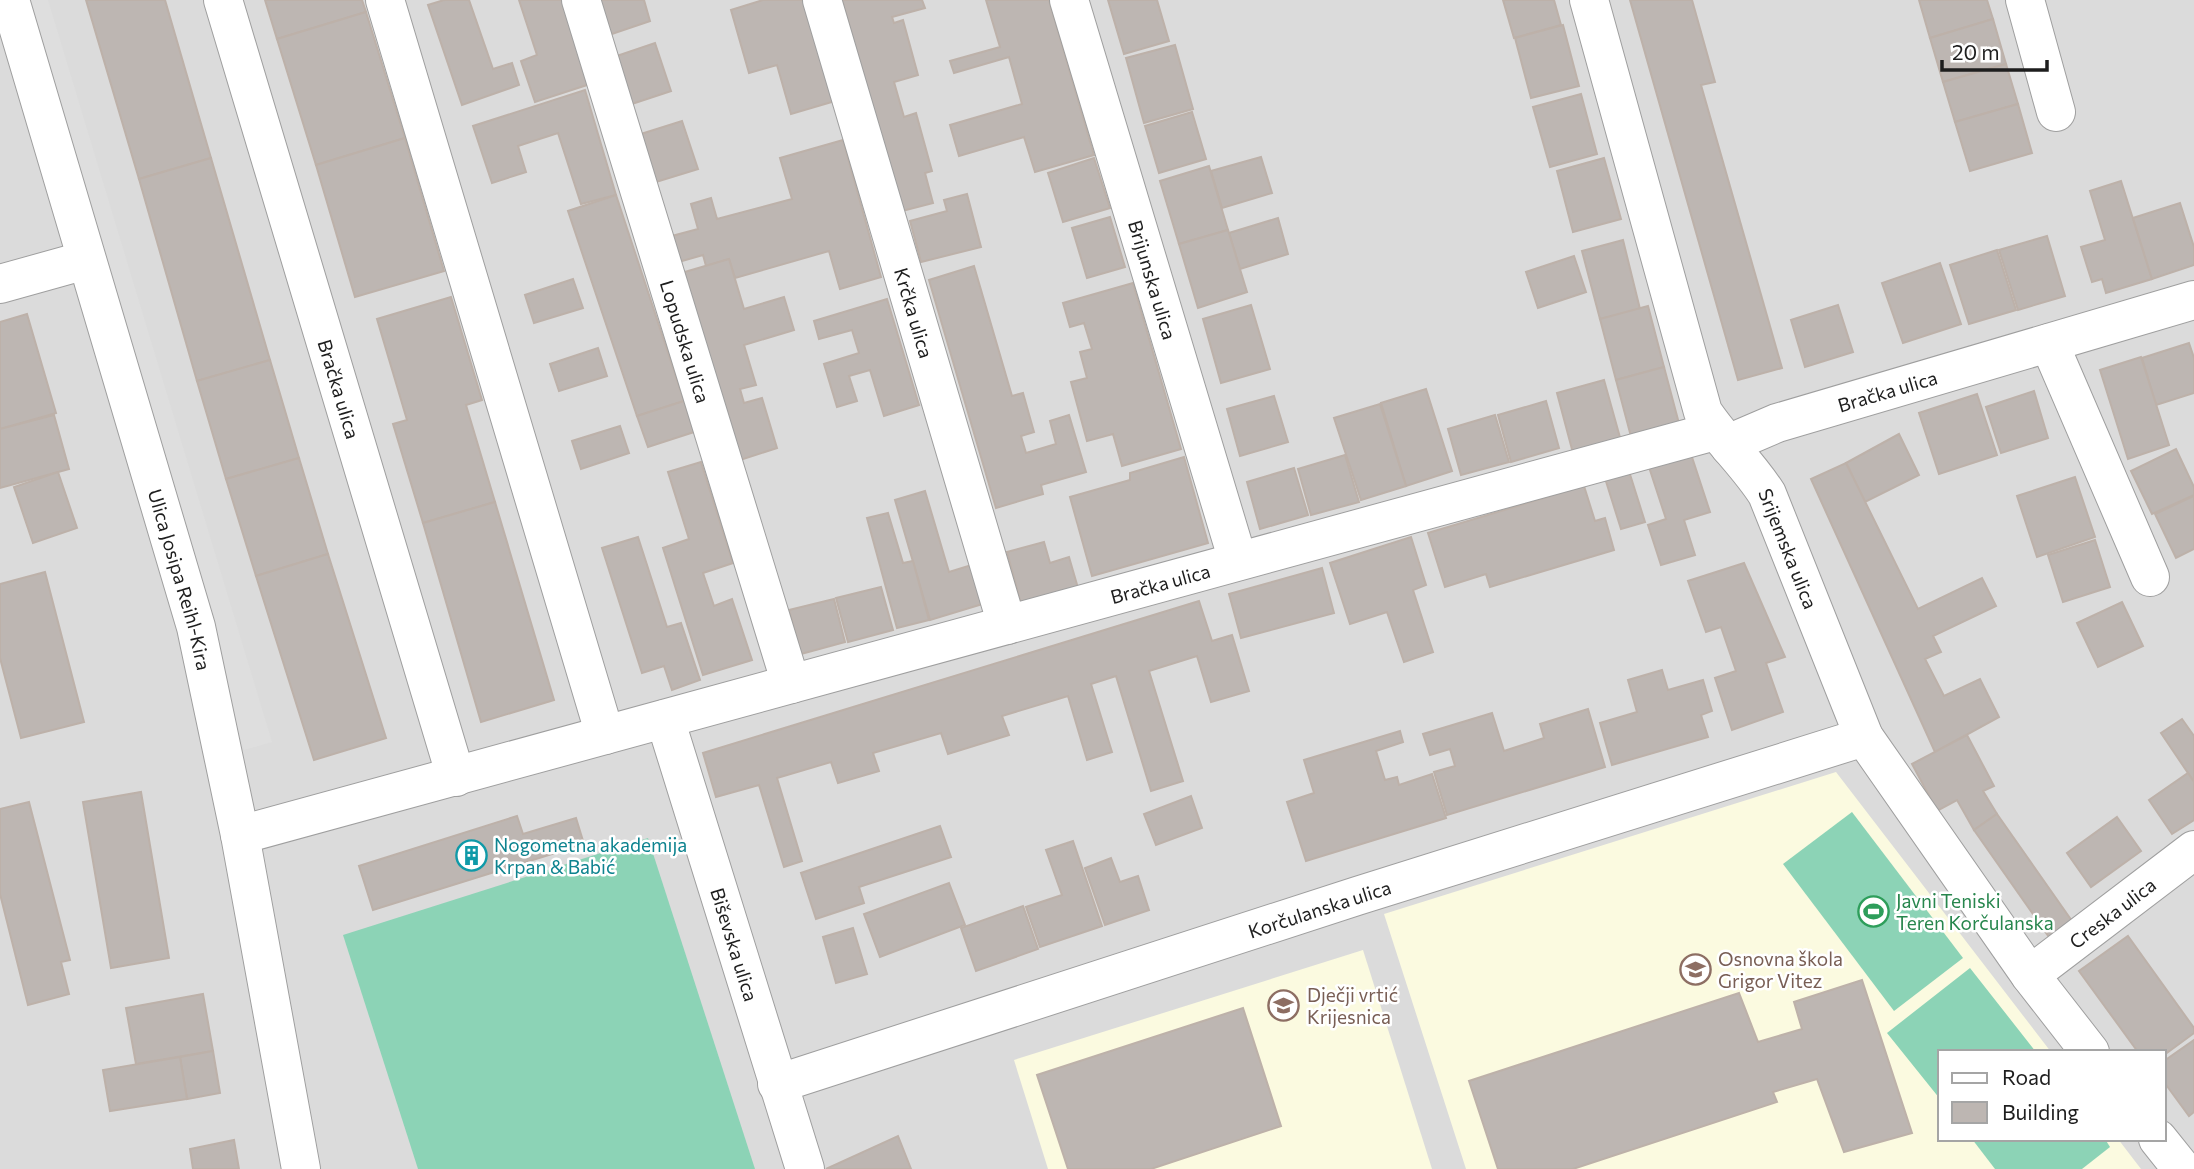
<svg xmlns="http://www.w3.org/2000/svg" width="2194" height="1169" font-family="Commissioner,sans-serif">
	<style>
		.residential { fill: #dbdbdb; fill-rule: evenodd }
		.education { fill: #fbfae0 }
		.pitch { fill: #8cd3b6 }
		.parking { fill: #dedede }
		.building { fill: #bdb6b2; stroke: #bdb1a9; stroke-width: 2 }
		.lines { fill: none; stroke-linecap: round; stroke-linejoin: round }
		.minor-casing { stroke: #9f9f9f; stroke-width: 40 }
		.minor { stroke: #fff; stroke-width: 38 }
		.labels { text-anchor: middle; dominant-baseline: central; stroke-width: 5; stroke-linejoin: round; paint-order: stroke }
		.street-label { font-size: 19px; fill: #1e1e1e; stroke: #fff }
		.culture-label { font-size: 19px; fill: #0d838f; stroke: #fff; text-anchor: start }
		.leisure-label { font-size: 19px; fill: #27864d; stroke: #fff; text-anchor: start }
		.education-label { font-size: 19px; fill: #785e54; stroke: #fff; text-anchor: start }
	</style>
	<rect width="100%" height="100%" fill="#edeae5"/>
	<!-- residential -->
	<path class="residential" d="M0 0H2194V1169H0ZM1940 1052H2164V1139H1940Z"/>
	<!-- education -->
	<g class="education">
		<path d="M1836 772 2051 1052H1940V1139H2118L2141 1169H1466L1384 914Z"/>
		<path d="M1363 950 1432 1169H1048L1014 1060Z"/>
	</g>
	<!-- pitch -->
	<g class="pitch">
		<path d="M1852 812 1963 958 1894 1011 1783 864Z"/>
		<path d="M648 838 755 1169H418L343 935Z"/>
		<path d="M1970 968 2036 1052H1940V1099L1887 1033Z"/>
		<path d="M1972 1139H2105L2110 1147 2082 1169H1995Z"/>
	</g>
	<!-- parking -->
	<path class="parking" d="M19 0H48L272 742 244 750Z"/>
	<!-- building -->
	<g class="building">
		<path d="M86 0H165L211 158 139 179Z"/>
		<path d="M265 0H362L366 12 277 39Z"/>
		<path d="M444 0H469L493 69 512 63 519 85 462 105 428 5Z"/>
		<path d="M519 0H562L590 84 535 102 521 61 537 55Z"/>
		<path d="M598 0H644L650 21 609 35Z"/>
		<path d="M805 0 835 101 791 114 777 65 749 73 731 10 763 0Z"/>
		<path d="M842 0H922L925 8 892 17 894 23 903 20 918 75 894 82 904 117 916 113 932 171 925 173 933 203 902 211Z"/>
		<path d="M986 0H1049L1094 155 1035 172 1024 137 959 156 950 125 1022 104 1009 57 954 73 950 61 1000 47Z"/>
		<path d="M1108 0H1157L1169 41 1124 54Z"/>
		<path d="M1503 0H1554L1561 25 1514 38Z"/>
		<path d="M1630 0H1692L1715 82 1701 85 1782 368 1738 380Z"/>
		<path d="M1919 0H1987L1993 19 1930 38Z"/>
		<path d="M366 12 405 138 316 165 277 39Z"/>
		<path d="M1993 19 2006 64 1943 82 1930 38Z"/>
		<path d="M1563 25 1579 86 1531 98 1515 38Z"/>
		<path d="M655 43 671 91 629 105 614 57Z"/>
		<path d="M1175 45 1193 109 1144 123 1126 58Z"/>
		<path d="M2006 64 2018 104 1955 122 1943 82Z"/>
		<path d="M585 90 616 195 581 204 558 133 518 146 526 172 492 183 473 126Z"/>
		<path d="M1581 94 1597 154 1550 167 1533 107Z"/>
		<path d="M2018 104 2032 153 1970 171 1955 122Z"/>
		<path d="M1192 112 1206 159 1159 173 1145 126Z"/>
		<path d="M682 121 698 169 656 182 641 134Z"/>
		<path d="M405 138 444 271 355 297 316 165Z"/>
		<path d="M843 140 881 277 840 289 829 251 735 278 729 259 706 266 703 255 675 263 668 237 698 229 691 204 711 198 717 219 792 199 780 158Z"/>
		<path d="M1261 157 1272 193 1222 208 1211 171Z"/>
		<path d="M211 158 270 360 197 381 139 179Z"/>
		<path d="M1094 158 1110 208 1063 222 1048 173Z"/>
		<path d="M1604 158 1621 219 1573 232 1557 171Z"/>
		<path d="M1209 166 1228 230 1179 244 1160 181Z"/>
		<path d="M2121 181 2152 279 2106 293 2102 279 2092 282 2081 247 2105 240 2090 191Z"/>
		<path d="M967 194 981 247 921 262 910 221 947 211 944 200Z"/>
		<path d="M616 195 684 401 637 416 568 211Z"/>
		<path d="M2180 203 2194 247V265L2152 279 2133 218Z"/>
		<path d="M1110 217 1125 267 1087 278 1072 228Z"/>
		<path d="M1278 218 1288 254 1240 269 1229 233Z"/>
		<path d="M1228 230 1247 292 1198 308 1179 244Z"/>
		<path d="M2047 236 2065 296 2018 310 1999 250Z"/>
		<path d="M1623 240 1640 309 1600 319 1582 251Z"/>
		<path d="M1997 250 2016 310 1969 324 1950 265Z"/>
		<path d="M1574 256 1586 292 1538 308 1526 272Z"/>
		<path d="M729 259 744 309 784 297 794 330 744 345 756 385 740 389 744 403 762 398 777 448 734 462 678 274Z"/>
		<path d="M1940 263 1961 324 1903 343 1882 283Z"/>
		<path d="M974 266 1012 396 1023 393 1034 432 1021 436 1026 453 1056 444 1050 421 1069 415 1086 472 1041 485 1043 494 996 508 929 280Z"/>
		<path d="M573 279 583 308 534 323 525 295Z"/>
		<path d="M1133 283 1181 449 1122 466 1113 434 1087 441 1071 382 1087 378 1080 352 1092 349 1084 323 1070 327 1063 303Z"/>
		<path d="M451 297 482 400 466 405 495 502 423 523 393 424 407 420 377 319Z"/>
		<path d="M887 299 919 405 884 416 870 370 849 376 857 401 837 407 824 364 859 353 852 330 819 339 814 321Z"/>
		<path d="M1251 305 1270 369 1221 383 1203 319Z"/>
		<path d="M1838 305 1853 352 1805 367 1791 320Z"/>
		<path d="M1648 306 1664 367 1616 380 1600 319Z"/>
		<path d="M27 314 56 413 0 429V322Z"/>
		<path d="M2189 343 2194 358V393L2156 405 2142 358Z"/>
		<path d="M598 348 607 376 559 391 550 364Z"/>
		<path d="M2141 357 2169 445 2128 459 2100 370Z"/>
		<path d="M270 360 299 458 226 479 197 381Z"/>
		<path d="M1664 367 1681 431 1633 444 1616 380Z"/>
		<path d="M1604 380 1621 441 1573 453 1557 393Z"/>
		<path d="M1426 389 1452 471 1406 486 1381 403Z"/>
		<path d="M2034 391 2048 438 2001 453 1986 407Z"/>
		<path d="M1977 394 1997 455 1939 474 1919 413Z"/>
		<path d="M1274 396 1288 442 1240 456 1227 409Z"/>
		<path d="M684 401 694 432 648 447 637 416Z"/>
		<path d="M1546 401 1559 448 1511 462 1498 415Z"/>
		<path d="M1380 404 1406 486 1361 500 1334 418Z"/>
		<path d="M54 415 69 469 0 488V429Z"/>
		<path d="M1495 415 1509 462 1461 475 1448 429Z"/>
		<path d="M620 426 629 453 581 469 572 441Z"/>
		<path d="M1899 434 1919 475 1865 502 1846 463Z"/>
		<path d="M1689 448 1710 512 1684 520 1695 555 1661 565 1648 525 1666 519 1647 461Z"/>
		<path d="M2176 449 2194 487V495L2152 514 2131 471Z"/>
		<path d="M1345 455 1359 502 1311 515 1298 469Z"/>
		<path d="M1184 457 1208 543 1092 576 1070 497 1130 480V473Z"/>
		<path d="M299 458 328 554 256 576 226 479Z"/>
		<path d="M701 462 733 563 703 573 714 606 732 599 752 660 703 675 663 548 689 539 668 472Z"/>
		<path d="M1846 463 1918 609 1982 578 1996 606 1933 636 1941 652 1925 659 1944 696 1980 679 1999 717 1935 752 1811 479Z"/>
		<path d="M1294 468 1308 515 1260 529 1247 482Z"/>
		<path d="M1628 468 1645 522 1621 529 1604 475Z"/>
		<path d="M58 472 77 528 33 543 14 487Z"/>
		<path d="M2075 477 2095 537 2037 557 2017 496Z"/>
		<path d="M1584 486 1595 521 1605 518 1614 550 1490 587 1486 574 1445 587 1428 533Z"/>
		<path d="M925 491 949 572 978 563 989 602 930 620 895 500Z"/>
		<path d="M2194 496V549L2176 558 2155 514Z"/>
		<path d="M495 502 554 700 481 722 423 523Z"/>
		<path d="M888 513 903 563 913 561 929 620 897 628 867 518Z"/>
		<path d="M638 537 667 627 681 623 700 680 672 690 664 666 642 673 602 548Z"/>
		<path d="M1411 537 1426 585 1413 590 1433 652 1404 662 1387 612 1350 624 1330 563Z"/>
		<path d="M2095 540 2110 587 2063 602 2048 555Z"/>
		<path d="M1044 542 1050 563 1069 557 1078 588 1021 604 1007 552Z"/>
		<path d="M328 554 386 738 314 760 256 576Z"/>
		<path d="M1744 563 1785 657 1766 663 1783 712 1732 730 1715 678 1736 671 1721 627 1706 632 1688 581Z"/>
		<path d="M1322 568 1334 613 1241 638 1229 594Z"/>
		<path d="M45 572 84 722 21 738 0 658V584Z"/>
		<path d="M881 587 893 630 848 642 836 598Z"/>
		<path d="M834 599 845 642 801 654 789 610Z"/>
		<path d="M1199 601 1212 641 1232 635 1249 691 1211 702 1197 656 1149 671 1183 781 1151 791 1116 676 1091 684 1112 752 1087 760 1068 696 1002 716 1009 735 948 754 941 733 873 753 879 771 838 783 831 762 777 778 802 861 784 867 759 785 716 797 703 753Z"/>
		<path d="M2122 602 2143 646 2098 667 2077 623Z"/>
		<path d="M1662 670 1668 690 1703 680 1712 711 1701 715 1708 737 1612 765 1600 723 1637 712 1628 680Z"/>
		<path d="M1588 709 1605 767 1447 815 1434 772 1455 766 1450 749 1430 755 1423 734 1492 713 1504 751 1544 738 1540 724Z"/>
		<path d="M2182 719 2194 736V782L2161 733Z"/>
		<path d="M1400 731 1403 742 1376 751 1385 780 1397 777 1399 785 1432 774 1446 818 1306 861 1287 802 1314 793 1304 760Z"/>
		<path d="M1967 735 1994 786 1983 791 1997 814 1974 830 1957 800 1937 811 1912 764Z"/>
		<path d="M2188 773 2194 782V820L2172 834 2149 800Z"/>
		<path d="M141 792 169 958 111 968 83 802Z"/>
		<path d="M1191 796 1202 828 1156 845 1144 814Z"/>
		<path d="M29 802 70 960 61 962 69 994 28 1005 0 894V809Z"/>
		<path d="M1997 814 2079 931 2056 947 1974 830Z"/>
		<path d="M517 816 523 834 576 818 584 844 373 910 359 866Z"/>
		<path d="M2117 817 2141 851 2091 887 2067 853Z"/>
		<path d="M940 826 951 857 859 887 864 903 816 919 801 873Z"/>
		<path d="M1073 841 1102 926 1040 947 1026 907 1062 895 1046 850Z"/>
		<path d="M1111 858 1120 882 1138 876 1149 910 1105 925 1085 868Z"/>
		<path d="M949 883 965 925 880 957 864 914Z"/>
		<path d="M1023 906 1038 949 976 971 961 928Z"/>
		<path d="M853 928 867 974 836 983 823 937Z"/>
		<path d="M2128 936 2194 1028V1033L2164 1055V1052H2138L2079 971Z"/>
		<path d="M1862 980 1912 1133 1844 1152 1817 1079 1773 1092 1777 1102 1573 1169H1498L1469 1081 1739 993 1758 1042 1802 1029 1794 1002Z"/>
		<path d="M203 994 213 1051 136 1064 126 1008Z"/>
		<path d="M1243 1008 1281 1126 1151 1169H1068L1037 1075Z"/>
		<path d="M2194 1040V1112L2189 1116 2164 1082V1061Z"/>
		<path d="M213 1051 220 1093 187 1099 180 1057Z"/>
		<path d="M180 1057 187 1099 110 1111 103 1070Z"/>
		<path d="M898 1136 911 1169H826Z"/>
		<path d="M234 1140 239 1169H193L190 1149Z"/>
	</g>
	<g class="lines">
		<defs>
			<g id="minor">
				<path id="s1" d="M10 0 196 627 240 835 301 1169"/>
				<path id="s2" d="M223 0 456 777"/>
				<path d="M385 0 605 735"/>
				<path id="s3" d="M581 0 791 684"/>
				<path id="s4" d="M822 0 1007 625"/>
				<path id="s5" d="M1069 0 1238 561"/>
				<path id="s6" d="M1589 0 1703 412C1722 441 1748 464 1767 494L1864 737 2030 975 2090 1052"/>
				<path d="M2025 0 2056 112"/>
				<path d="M0 284 86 260"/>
				<path d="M2049 343 2150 577"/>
				<path id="s7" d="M1730 447 1742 438 1777 423 2194 300"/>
				<path id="s8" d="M665 719 805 1169"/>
				<path id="s9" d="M240 835 1715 431"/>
				<path id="s10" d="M2030 975 2194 850"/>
				<path id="s11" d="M777 1084 1357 896 1864 737"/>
				<path d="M2158 1139 2182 1169"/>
			</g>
		</defs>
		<!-- minor casing -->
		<use href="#minor" class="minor-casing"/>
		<!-- minor -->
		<use href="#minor" class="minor"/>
	</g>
	<!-- icons -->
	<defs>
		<symbol id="building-ring" viewBox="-11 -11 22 22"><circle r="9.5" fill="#fff" stroke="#0f9aa8" stroke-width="1.5"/><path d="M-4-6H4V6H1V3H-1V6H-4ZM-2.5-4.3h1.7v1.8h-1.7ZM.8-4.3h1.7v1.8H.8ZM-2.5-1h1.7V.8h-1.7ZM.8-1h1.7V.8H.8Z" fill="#0f9aa8"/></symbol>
		<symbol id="stadium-ring" viewBox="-11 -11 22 22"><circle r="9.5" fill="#fff" stroke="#2e9e5b" stroke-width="1.5"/><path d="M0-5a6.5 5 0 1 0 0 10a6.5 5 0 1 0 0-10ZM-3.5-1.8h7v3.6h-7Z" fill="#2e9e5b"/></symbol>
		<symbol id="school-ring" viewBox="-11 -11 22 22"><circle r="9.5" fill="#fff" stroke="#8d6e63" stroke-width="1.5"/><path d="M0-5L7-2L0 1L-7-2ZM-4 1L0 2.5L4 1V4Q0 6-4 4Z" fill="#8d6e63"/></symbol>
	</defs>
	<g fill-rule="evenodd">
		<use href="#building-ring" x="454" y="838" width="35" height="35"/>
		<use href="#stadium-ring" x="1856" y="894" width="35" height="35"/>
		<use href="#school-ring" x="1678" y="952" width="35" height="35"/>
		<use href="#school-ring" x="1266" y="988" width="35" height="35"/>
	</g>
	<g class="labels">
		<!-- street labels -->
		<g class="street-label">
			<text stroke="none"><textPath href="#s5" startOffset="292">Brijunska ulica</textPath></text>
			<text stroke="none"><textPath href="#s4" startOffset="326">Krčka ulica</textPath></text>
			<text stroke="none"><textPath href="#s3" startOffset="357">Lopudska ulica</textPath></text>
			<text stroke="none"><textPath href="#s2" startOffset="406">Bračka ulica</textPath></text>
			<text stroke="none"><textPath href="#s7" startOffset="168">Bračka ulica</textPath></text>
			<text stroke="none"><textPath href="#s6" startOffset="590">Srijemska ulica</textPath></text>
			<text stroke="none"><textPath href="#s1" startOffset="604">Ulica Josipa Reihl-Kira</textPath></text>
			<text stroke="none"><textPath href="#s9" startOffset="954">Bračka ulica</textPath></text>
			<text stroke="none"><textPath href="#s11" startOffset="570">Korčulanska ulica</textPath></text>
			<text stroke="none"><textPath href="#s10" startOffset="103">Creska ulica</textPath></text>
			<text stroke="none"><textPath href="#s8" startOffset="236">Biševska ulica</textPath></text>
		</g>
		<!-- culture labels -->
		<g class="culture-label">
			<text x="494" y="844">Nogometna akademija<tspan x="494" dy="22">Krpan &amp; Babić</tspan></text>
		</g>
		<!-- leisure labels -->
		<g class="leisure-label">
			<text x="1896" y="900">Javni Teniski<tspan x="1896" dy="22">Teren Korčulanska</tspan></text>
		</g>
		<!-- education labels -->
		<g class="education-label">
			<text x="1718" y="958">Osnovna škola<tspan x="1718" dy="22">Grigor Vitez</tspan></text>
			<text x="1307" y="994">Dječji vrtić<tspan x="1307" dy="22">Krijesnica</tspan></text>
		</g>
	</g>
	<!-- legend -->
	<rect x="1938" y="1050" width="228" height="91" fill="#ffffff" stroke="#a5a5a5" stroke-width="2"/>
	<rect x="1952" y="1073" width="35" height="10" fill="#ffffff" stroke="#a5a5a5" stroke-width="2"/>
	<text x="2002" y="1085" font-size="21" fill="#1e1e1e">Road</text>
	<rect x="1952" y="1102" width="35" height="21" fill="#bdb6b2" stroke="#a5a5a5" stroke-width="2"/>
	<text x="2002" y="1120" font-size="21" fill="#1e1e1e">Building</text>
	<!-- scale -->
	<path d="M1942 60v10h105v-10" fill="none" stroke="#1e1e1e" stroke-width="3.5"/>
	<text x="1952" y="60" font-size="21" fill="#1e1e1e" stroke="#ffffff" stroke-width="5" paint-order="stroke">20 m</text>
</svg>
